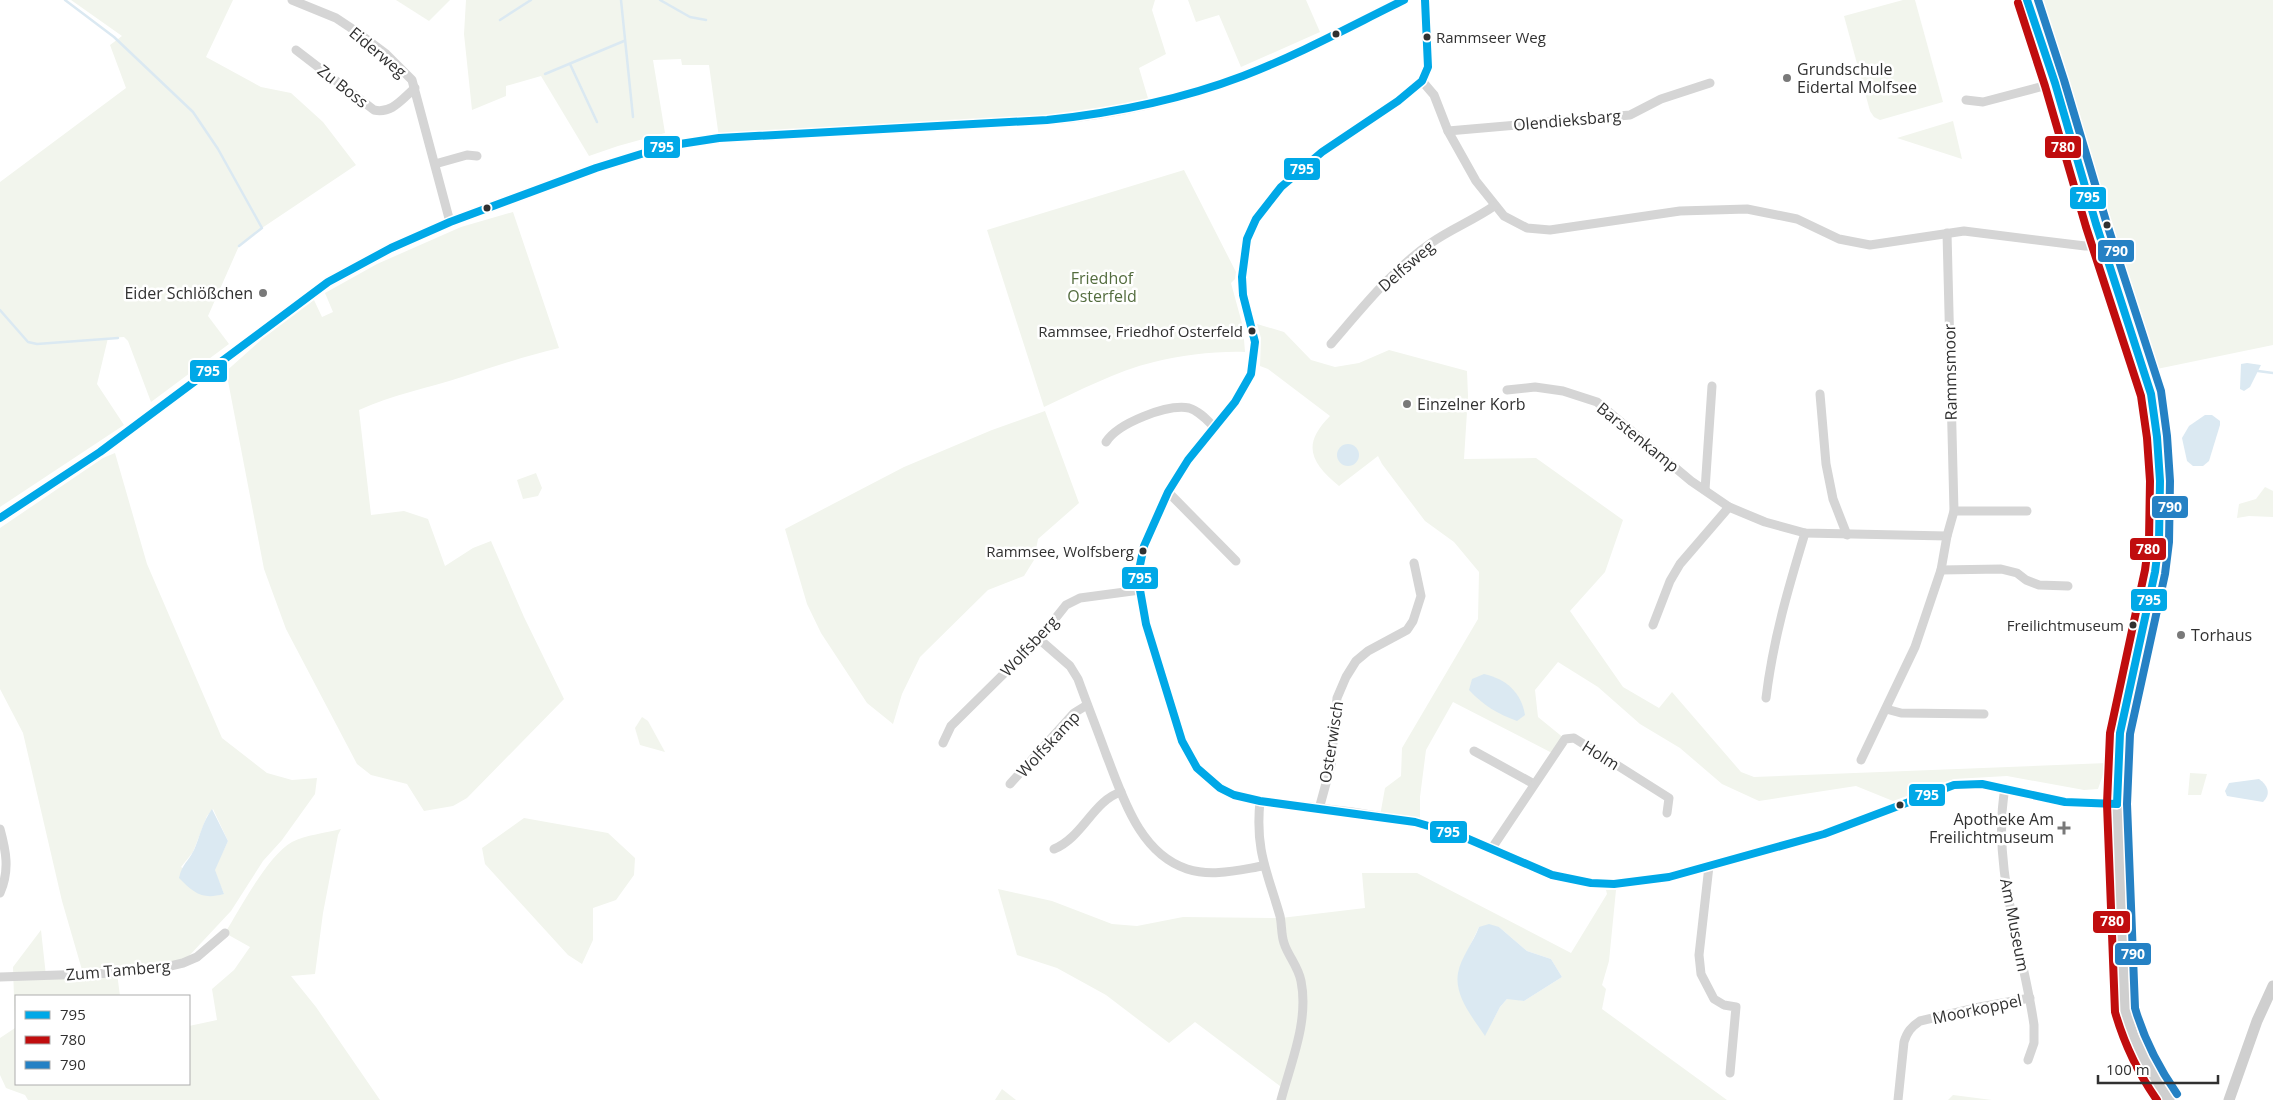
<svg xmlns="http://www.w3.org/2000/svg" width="2273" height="1100" font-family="'Open Sans',sans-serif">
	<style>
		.green { fill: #f2f5ed; fill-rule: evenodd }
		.water { fill: #dbe9f2 }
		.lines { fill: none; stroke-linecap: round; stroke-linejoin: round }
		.stream { stroke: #dbe9f2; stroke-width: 2.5 }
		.minor { stroke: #d5d5d5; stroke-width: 9 }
		.tertiary { stroke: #d5d5d5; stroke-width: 10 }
		.secondary { stroke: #cfcfcf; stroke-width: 11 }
		.bus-1-casing { stroke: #fff; stroke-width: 11 }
		.bus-2-casing { stroke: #fff; stroke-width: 11 }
		.bus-3-casing { stroke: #fff; stroke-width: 11 }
		.bus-1 { stroke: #00a8e7; stroke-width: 8 }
		.bus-2 { stroke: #c00d0e; stroke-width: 8 }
		.bus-3 { stroke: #2581c4; stroke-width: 8 }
		.bus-dot { fill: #313131; stroke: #fff; stroke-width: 2 }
		.poi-dot { fill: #797979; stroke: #fff; stroke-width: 2 }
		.labels { text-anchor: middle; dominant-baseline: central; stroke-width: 5; stroke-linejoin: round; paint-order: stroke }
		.bus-label { font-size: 15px; fill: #313131; stroke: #fff; text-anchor: end }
		.street-label { font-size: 16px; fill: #313131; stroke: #fff }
		.poi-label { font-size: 16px; fill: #313131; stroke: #fff; text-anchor: start }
		.park-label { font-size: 16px; fill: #536c3e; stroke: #fff }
		.line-badge { stroke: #fff; stroke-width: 2 }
		.badge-label { font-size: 14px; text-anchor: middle; font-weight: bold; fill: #fff }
	</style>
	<rect width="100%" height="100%" fill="#fff"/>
	<!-- green -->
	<g class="green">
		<path d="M71 0H233L206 57 261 87 291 93 323 122 356 165 262 228 239 246 208 316 229 344 151 402 128 341 124 337 108 338 97 384 124 425 0 507V182L126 88 110 45 122 36Z"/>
		<path d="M396 0H450L429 21Z"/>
		<path d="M466 0H1155L1152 10 1166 54 1139 68 1150 105 1096 116 719 138 709 65H682L681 59 653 60 665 133 618 146 589 156 541 76 506 86V96L472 110 464 34Z"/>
		<path d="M1188 0H1306L1320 32 1241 67 1219 15 1196 22Z"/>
		<path d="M1903 0H1915L1943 102 1880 120 1874 117 1870 111 1844 16Z"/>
		<path d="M2031 0H2273V345L2152 370C2111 247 2075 122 2031 0Z"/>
		<path d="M1953 121 1962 159 1897 138Z"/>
		<path d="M1184 170 1236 272 1235 279 1231 283 1243 327 1245 352C1218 351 1181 355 1154 362 1116 371 1079 391 1044 407L987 230Z"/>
		<path d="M513 212 559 348C526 356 495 366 462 377 428 388 392 395 359 410L371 515 404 511 428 519 445 566 473 548 491 541 524 617 564 699 467 798 453 806 424 811 407 784 371 775 357 764 286 629 264 569 228 381 223 374 262 339 314 300 322 317 333 312 325 293 377 264 461 227Z"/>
		<path d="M1257 324 1284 332 1311 360 1335 367 1359 363 1389 350 1467 371 1468 396 1464 459 1536 458 1623 520 1605 572 1570 611 1623 687 1659 708 1672 692 1741 772 1754 777 2107 763 2098 789 2084 790 2007 776 1954 779 1893 801 1856 786 1759 801 1722 784 1680 748 1640 724 1598 687 1558 662 1535 690 1538 717 1565 739 1554 754 1453 702 1426 750 1420 797V824L1380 816 1385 788 1401 776 1402 748 1478 619 1479 572 1454 542 1425 521 1382 464 1378 456 1339 486C1311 463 1301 445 1330 416L1268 369 1260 366 1261 338Z"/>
		<path d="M1045 411 1079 503 1038 539 1034 560 1024 576 988 590 920 657 902 694 893 724 867 703 821 633 807 604 785 529 904 467 992 430Z"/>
		<path d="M115 453 147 564 222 738 267 773 292 780 317 778 315 794 282 840 263 861 231 911 188 957 178 961 82 970 62 901 23 733 0 689V528L103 458ZM213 809 228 841 214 870 224 894 181 867 193 852 207 816Z"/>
		<path d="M536 473 542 488 538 496 523 499 517 480Z"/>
		<path d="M2265 487 2273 491V517L2249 516 2237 518 2239 504 2256 499Z"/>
		<path d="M642 717 648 721 665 752 640 745 635 728Z"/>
		<path d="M2190 773 2207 774 2201 795H2188Z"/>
		<path d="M524 818 608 833 635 858 634 875 616 900 593 908V940L582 964 568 955 485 864 482 848Z"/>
		<path d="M341 829 338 835 323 913 315 974 291 976 316 1007 380 1100H28L25 1095 6 1088 0 1075V1038L15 1028 13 967 41 930 46 976 117 973 120 996H16V1084H189V1026L217 1020 212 989 234 970 250 947 225 933C240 909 268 855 292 842 306 835 325 833 341 829Z"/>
		<path d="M1362 873H1417L1571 953 1607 894 1606 890H1616L1609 961 1602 985 1606 989 1602 1009 1727 1100H1281L1284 1089 1195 1022 1169 1043 1106 995 1057 968 1017 955 998 889 1052 901 1112 924 1137 926 1183 917 1281 918 1365 908ZM1479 927H1499L1527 951 1551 959 1562 977 1524 1001 1508 998 1500 1007 1485 1035 1463 1000 1462 962Z"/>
		<path d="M1002 1089 1016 1100H995Z"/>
		<path d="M1953 1095 1992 1100H1948Z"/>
	</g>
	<!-- water -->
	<g class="water">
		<path d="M2247 363 2261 365 2250 387 2244 391 2240 389 2241 364Z"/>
		<path d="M2205 415H2212L2220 421V425L2209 461 2203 466H2193L2187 461 2182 438 2189 426Z"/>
		<circle cx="1348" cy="455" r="11"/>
		<path d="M1484 674C1506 679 1521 692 1525 715L1517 721C1498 714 1484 706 1469 690L1472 679Z"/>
		<path d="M2259 779C2267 785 2272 793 2263 802L2227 796 2225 791 2229 783Z"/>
		<path d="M212 809 228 841 215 870 224 894C202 900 194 893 179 878 182 864 188 862 194 850 200 836 203 821 212 809Z"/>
		<path d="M1489 924 1499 927 1527 951 1551 959 1562 977 1524 1001 1507 999 1500 1007 1485 1036C1473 1018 1454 996 1458 973 1461 957 1473 943 1479 927Z"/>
	</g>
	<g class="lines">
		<!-- stream -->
		<g class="stream">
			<path d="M65 0 114 37 193 112 218 149 262 228 239 246"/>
			<path d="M621 0 633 117"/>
			<path d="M660 0 690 17 706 20"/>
			<path d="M500 20 531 0"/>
			<path d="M570 64 597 122"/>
			<path d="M545 74 624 41"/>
			<path d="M0 310 28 342 37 344 118 338"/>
			<path d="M2258 371 2273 373"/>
		</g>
		<!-- minor -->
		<g class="minor">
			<path d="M292 0 336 18 357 32 385 53 412 80 450 222"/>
			<path d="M1425 0 1428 67 1422 81 1398 101 1322 152 1281 187 1256 219 1247 239 1242 277 1243 295 1255 342 1251 374 1235 402 1188 460 1168 492 1144 546 1140 565V590L1146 624 1182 741 1197 768 1220 788 1234 795 1260 801 1352 812 1415 822 1459 835 1552 875 1591 883 1614 884 1669 877 1824 834 1954 785 1982 784 2065 802 2117 804"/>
			<path d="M296 50 374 110C392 114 402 99 415 88"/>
			<path d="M1422 81 1434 95 1448 131 1476 181 1504 216 1527 228 1550 230 1680 211 1747 209 1797 219 1839 239 1870 245 1964 231 2085 246H2104"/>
			<path d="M1966 100 1983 102 2055 83"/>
			<path d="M1448 131 1630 115 1661 99 1710 83"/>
			<path d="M435 164 467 155 477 156"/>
			<path d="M1331 344C1363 307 1392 270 1431 243 1451 229 1474 220 1494 206"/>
			<path d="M1507 390 1535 387 1563 391 1597 402 1691 481 1729 507 1765 522 1805 533 1947 536"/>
			<path d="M1820 394 1826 464 1833 499 1847 535"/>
			<path d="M1106 442C1118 423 1167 404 1189 408 1199 411 1207 420 1214 427"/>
			<path d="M1705 490 1712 386"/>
			<path d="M1168 492 1236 561"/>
			<path d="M1954 511H2027"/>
			<path d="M1941 570 2001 569 2017 573 2026 580 2039 585 2068 586"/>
			<path d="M1653 625 1670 581 1680 564 1729 507"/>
			<path d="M1039 639 1070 666 1078 679C1087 704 1097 729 1106 754 1123 797 1139 853 1187 869 1212 877 1238 870 1263 866"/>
			<path d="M1766 698C1773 640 1788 589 1805 533"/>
			<path d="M1886 709 1901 713 1984 714"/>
			<path d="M943 743 951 726 1039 639 1066 605 1080 598 1140 590"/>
			<path d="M1474 751 1534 784"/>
			<path d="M1861 760 1915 647 1941 570 1947 536 1954 511 1947 233"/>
			<path d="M1010 784 1074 713 1087 705"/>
			<path d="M2005 788C1991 868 2023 947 2034 1025V1043L2028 1060"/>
			<path d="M1260 801C1255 850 1267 871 1280 916 1282 925 1281 934 1284 943 1288 956 1298 966 1301 981 1309 1021 1291 1062 1281 1100"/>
			<path d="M1319 809 1331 765 1337 698 1346 677 1356 661 1368 651 1407 630 1413 621 1421 596 1414 563"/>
			<path d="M0 829C6 851 10 870 0 893"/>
			<path d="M1492 848 1565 739 1574 738 1669 798 1667 813"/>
			<path d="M1054 849C1082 838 1094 800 1121 792"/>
			<path d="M1709 866 1699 955 1701 974 1714 999 1724 1005 1736 1007 1730 1073"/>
			<path d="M0 977 117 973 166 967 183 963 197 957 225 933"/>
			<path d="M1898 1100 1904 1042C1907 1032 1911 1027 1920 1021L1980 1007 2030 998"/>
		</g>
		<!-- tertiary -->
		<path class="tertiary" d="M0 518 100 452 328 282 391 248 450 222 596 168 667 146 719 138 1047 120C1115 114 1179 100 1243 76 1298 55 1351 26 1404 0"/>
		<!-- secondary -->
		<g class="secondary">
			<path d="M2027 0 2055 83 2096 224 2151 394 2157 437 2160 481 2159 541 2155 572 2120 733 2117 804 2122 958 2125 1010 2133 1036 2157 1083 2169 1100"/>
			<path d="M2229 1100 2257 1021 2273 986"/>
		</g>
		<defs>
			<g id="bus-1">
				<path d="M1425 0 1428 67 1422 81 1398 101 1322 152 1281 187 1256 219 1247 239 1242 277 1243 295 1255 342 1251 374 1235 402 1188 460 1168 492 1144 546 1140 565V590L1146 624 1182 741 1197 768 1220 788 1234 795 1260 801 1415 822 1459 835 1552 875 1591 883 1614 884 1669 877 1824 834 1954 785 1982 784 2065 802 2117 804"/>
				<path d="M2027 0 2055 83 2096 224 2151 394 2157 437 2160 481 2159 541 2155 572 2120 733 2117 804"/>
				<path d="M0 518 100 452 328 282 391 248 450 222 596 168 667 146 719 138 1047 120C1114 113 1180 100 1243 76 1298 55 1351 26 1404 0"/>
			</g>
			<path id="bus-2" d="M2018 3 2045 86 2086 227 2141 396 2147 438 2150 481 2149 540 2145 570 2110 733 2107 804 2115 1012C2124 1043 2138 1073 2157 1100"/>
			<path id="bus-3" d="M2038 0 2064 80 2106 221 2161 391 2167 436 2170 481 2169 542 2165 574 2130 734 2127 804 2135 1008C2144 1039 2159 1068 2177 1094"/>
		</defs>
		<!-- bus-1 casing -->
		<use href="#bus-1" class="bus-1-casing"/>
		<!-- bus-2 casing -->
		<use href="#bus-2" class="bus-2-casing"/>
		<!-- bus-3 casing -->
		<use href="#bus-3" class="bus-3-casing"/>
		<!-- bus-1 -->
		<use href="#bus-1" class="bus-1"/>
		<!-- bus-2 -->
		<use href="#bus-2" class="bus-2"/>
		<!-- bus-3 -->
		<use href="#bus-3" class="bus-3"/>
	</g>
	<!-- markers -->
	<g class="bus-dot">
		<circle cx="1336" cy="34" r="4.5"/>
		<circle cx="1427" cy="37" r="4.5"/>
		<circle cx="487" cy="208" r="4.5"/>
		<circle cx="2107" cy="225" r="4.5"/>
		<circle cx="1252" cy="331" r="4.5"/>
		<circle cx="1143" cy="551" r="4.5"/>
		<circle cx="2133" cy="625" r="4.5"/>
		<circle cx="1900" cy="805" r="4.5"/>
	</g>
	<g class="poi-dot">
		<circle cx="1787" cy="78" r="5"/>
		<circle cx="263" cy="293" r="5"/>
		<circle cx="1407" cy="404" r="5"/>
		<circle cx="2181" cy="635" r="5"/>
		<path d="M2061.5 820.5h5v5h5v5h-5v5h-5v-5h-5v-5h5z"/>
	</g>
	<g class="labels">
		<!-- bus labels -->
		<g class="bus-label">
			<text x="1436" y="37" text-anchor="start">Rammseer Weg</text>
			<text x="1243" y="331">Rammsee, Friedhof Osterfeld</text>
			<text x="1134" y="551">Rammsee, Wolfsberg</text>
			<text x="2124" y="625">Freilichtmuseum</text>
		</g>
		<!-- street labels -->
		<g class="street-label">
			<text transform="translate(378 52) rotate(40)">Eiderweg</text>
			<text transform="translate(343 86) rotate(38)">Zu Boss</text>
			<text transform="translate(1567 120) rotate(-5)">Olendieksbarg</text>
			<text transform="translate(1406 266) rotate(-41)">Delfsweg</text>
			<text transform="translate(1950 372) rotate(-91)">Rammsmoor</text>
			<text transform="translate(1638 437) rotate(39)">Barstenkamp</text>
			<text transform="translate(1029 646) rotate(-47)">Wolfsberg</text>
			<text transform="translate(1331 742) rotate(-81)">Osterwisch</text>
			<text transform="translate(1048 744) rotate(-47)">Wolfskamp</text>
			<text transform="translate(1601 755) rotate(32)">Holm</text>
			<text transform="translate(2015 925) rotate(79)">Am Museum</text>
			<text transform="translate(118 970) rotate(-5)">Zum Tamberg</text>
			<text transform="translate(1977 1009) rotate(-12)">Moorkoppel</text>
		</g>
		<!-- poi labels -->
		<g class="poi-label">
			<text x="1797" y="69">Grundschule<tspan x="1797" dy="18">Eidertal Molfsee</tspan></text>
			<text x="253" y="293" text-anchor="end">Eider Schlößchen</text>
			<text x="1417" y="404">Einzelner Korb</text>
			<text x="2191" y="635">Torhaus</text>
			<text x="2054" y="819" text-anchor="end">Apotheke Am<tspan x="2054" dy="18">Freilichtmuseum</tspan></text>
		</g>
		<!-- park labels -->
		<g class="park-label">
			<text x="1102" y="278">Friedhof<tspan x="1102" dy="18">Osterfeld</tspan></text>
		</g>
	</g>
	<g class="line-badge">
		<rect x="2044" y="135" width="38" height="24" rx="5" fill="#c00d0e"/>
		<rect x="643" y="135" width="38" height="24" rx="5" fill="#00a8e7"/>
		<rect x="1283" y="157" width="38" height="24" rx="5" fill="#00a8e7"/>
		<rect x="2069" y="186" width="38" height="24" rx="5" fill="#00a8e7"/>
		<rect x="2097" y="239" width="38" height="24" rx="5" fill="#2581c4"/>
		<rect x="189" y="359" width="39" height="24" rx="5" fill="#00a8e7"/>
		<rect x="2151" y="495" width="38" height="24" rx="5" fill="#2581c4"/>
		<rect x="2129" y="537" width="38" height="24" rx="5" fill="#c00d0e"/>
		<rect x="1121" y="566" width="38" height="24" rx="5" fill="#00a8e7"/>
		<rect x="2130" y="588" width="38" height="24" rx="5" fill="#00a8e7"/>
		<rect x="1908" y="783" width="38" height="24" rx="5" fill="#00a8e7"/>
		<rect x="1429" y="820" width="39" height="24" rx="5" fill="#00a8e7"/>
		<rect x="2092" y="910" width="39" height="24" rx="5" fill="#c00d0e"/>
		<rect x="2114" y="942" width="38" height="24" rx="5" fill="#2581c4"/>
	</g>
	<g class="badge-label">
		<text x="2063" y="152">780</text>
		<text x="662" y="152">795</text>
		<text x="1302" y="174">795</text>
		<text x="2088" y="202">795</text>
		<text x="2116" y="256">790</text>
		<text x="208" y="376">795</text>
		<text x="2170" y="512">790</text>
		<text x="2148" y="554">780</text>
		<text x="1140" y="583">795</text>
		<text x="2149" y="605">795</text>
		<text x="1927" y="800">795</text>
		<text x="1448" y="837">795</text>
		<text x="2112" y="926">780</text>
		<text x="2133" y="959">790</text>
	</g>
	<!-- legend -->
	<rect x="15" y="995" width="175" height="90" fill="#ffffff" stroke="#adadad"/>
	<rect x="25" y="1011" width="25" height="8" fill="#00a8e7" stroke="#adadad"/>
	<text x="60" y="1020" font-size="15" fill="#313131">795</text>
	<rect x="25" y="1036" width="25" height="8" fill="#c00d0e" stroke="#adadad"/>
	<text x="60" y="1045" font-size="15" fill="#313131">780</text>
	<rect x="25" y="1061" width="25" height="8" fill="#2581c4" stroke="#adadad"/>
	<text x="60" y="1070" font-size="15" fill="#313131">790</text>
	<!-- scale -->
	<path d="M2098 1075v8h120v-8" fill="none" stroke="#313131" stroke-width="2.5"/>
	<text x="2106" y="1075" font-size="15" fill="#313131" stroke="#ffffff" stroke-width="4" paint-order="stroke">100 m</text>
</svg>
